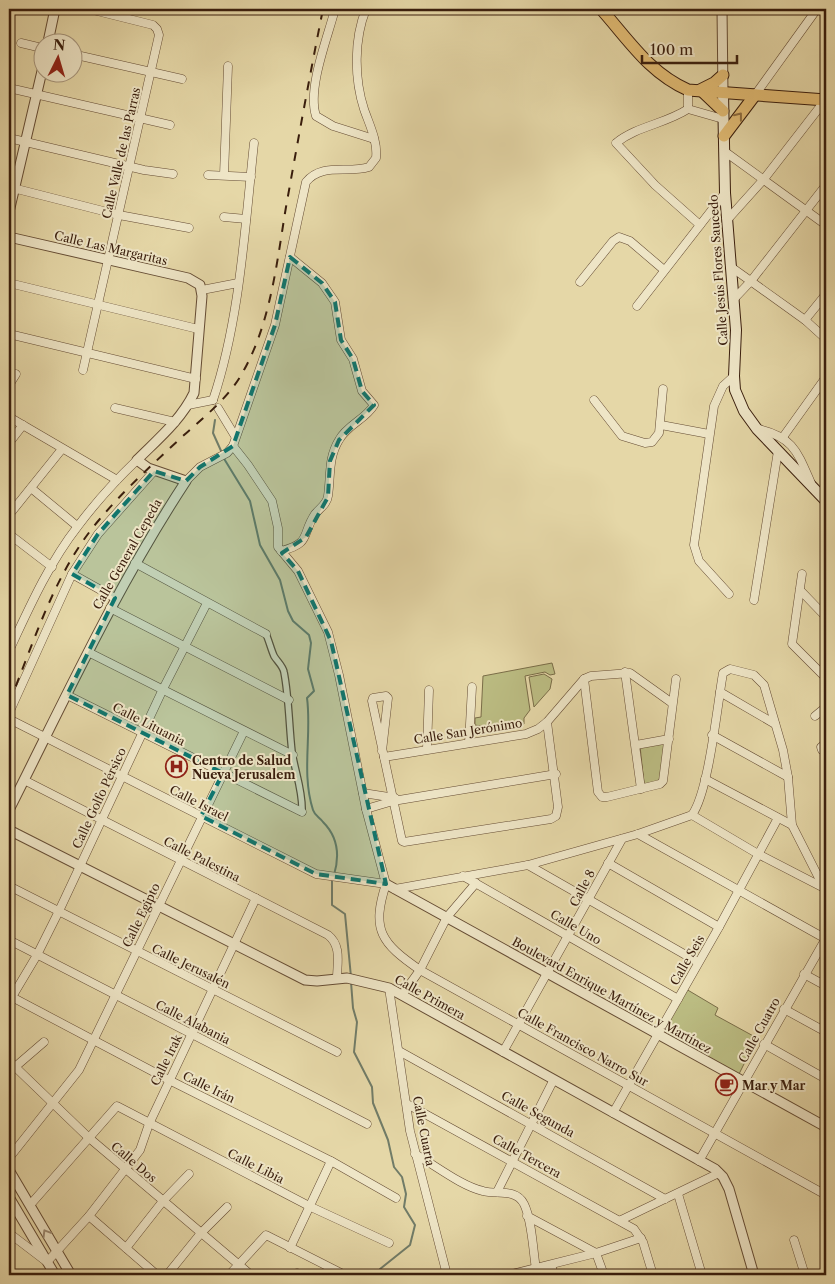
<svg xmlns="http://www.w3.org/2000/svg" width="835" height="1284" font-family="'Libre Caslon Text',serif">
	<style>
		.green { fill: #bbbc82; stroke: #7a6d48 }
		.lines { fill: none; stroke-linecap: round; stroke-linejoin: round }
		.stream { stroke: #717c68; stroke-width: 2 }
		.pedestrian-casing { stroke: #654c34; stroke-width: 8 }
		.minor-casing { stroke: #654c34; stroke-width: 9 }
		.tertiary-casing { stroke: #654c34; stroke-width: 11 }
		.secondary-casing { stroke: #3a1e0d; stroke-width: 12 }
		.primary-casing { stroke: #3a1e0d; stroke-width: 13 }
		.pedestrian { stroke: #eee5c6; stroke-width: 5.5 }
		.minor { stroke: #eee5c6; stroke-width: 8 }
		.tertiary { stroke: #eee5c6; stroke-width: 9 }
		.secondary { stroke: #eee5c6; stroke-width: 10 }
		.primary { stroke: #e2bc74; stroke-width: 11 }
		.rail { stroke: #3a1e0d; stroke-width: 2; stroke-dasharray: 9 9; stroke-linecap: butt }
		.oneway { stroke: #8e6d40 }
		.oneway2 { stroke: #9d8b73 }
		.marked { fill: #0f766e; fill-opacity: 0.2; stroke: #0f766e; stroke-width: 4; stroke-dasharray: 10 6; stroke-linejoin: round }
		.labels { text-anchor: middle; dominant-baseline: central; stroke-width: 4; stroke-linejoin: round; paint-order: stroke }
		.street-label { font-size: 12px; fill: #3a1e0d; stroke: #eee5c6 }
		.poi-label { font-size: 12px; font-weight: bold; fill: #3a1e0d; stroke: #eee5c6; text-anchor: start }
	</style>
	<rect width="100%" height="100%" fill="#e5d7a7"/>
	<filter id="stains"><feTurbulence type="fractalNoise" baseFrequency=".004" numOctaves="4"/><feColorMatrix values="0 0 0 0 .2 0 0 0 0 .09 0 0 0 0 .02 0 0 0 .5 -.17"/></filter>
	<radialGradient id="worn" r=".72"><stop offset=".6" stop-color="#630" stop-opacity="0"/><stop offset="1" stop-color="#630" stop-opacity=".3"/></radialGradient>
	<!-- green -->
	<g class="green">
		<path d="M552 663 555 674 550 675 545 672 525 676 530 710 524 718V724L503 730 475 725V718L481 717 483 676Z"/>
		<path d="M544 674 552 679 550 689 534 707 529 677Z"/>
		<path d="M665 742 661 781 644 784 640 746Z"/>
		<path d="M686 989 718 1008 715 1015 757 1038 739 1074 663 1031Z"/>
	</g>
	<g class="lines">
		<!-- stream -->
		<g class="stream">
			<path d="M215 420 213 433 222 453"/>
			<path d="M223 457 250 501 260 545 280 580 288 611 293 621 309 635 311 643 308 669 314 691 307 698C312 734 301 773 313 810 315 816 319 817 323 822 338 837 340 855 334 875"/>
			<path d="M332 879V905L345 914 351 977"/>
			<path d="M351 982 353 1008 357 1022 354 1052 372 1087 373 1103 388 1140 394 1167 402 1177 406 1194 404 1207 415 1225 410 1245 380 1269 381 1275"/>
		</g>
		<defs>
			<path id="pedestrian" d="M266 634C269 641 271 649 274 656 277 661 283 666 284 672 289 698 289 725 292 752 295 772 303 791 302 812"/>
			<g id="minor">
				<path d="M335 9C328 37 307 88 316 116L333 126 374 139"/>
				<path d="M21 43 42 48"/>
				<path d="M72 54 182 79"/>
				<path d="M9 88 170 125"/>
				<path d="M755 95 817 9"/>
				<path d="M688 109V90"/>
				<path d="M9 138 144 170 173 174"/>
				<path d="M724 151 826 225"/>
				<path d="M208 175 251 177"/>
				<path d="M224 175 228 66"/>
				<path d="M9 187 119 215 189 228"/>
				<path d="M224 217 246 219"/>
				<path d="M728 219 764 179 826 99"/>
				<path d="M700 225 655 185 616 143C637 126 665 124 688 109L723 119"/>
				<path d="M731 267 805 320 826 339"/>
				<path d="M580 282 613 241 619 237 630 241 664 270"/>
				<path d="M9 283 198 329"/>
				<path d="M202 290 238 283"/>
				<path d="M733 300 751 281 826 185"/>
				<path d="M637 306 725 193"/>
				<path d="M805 320 826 294"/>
				<path d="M9 334 196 379"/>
				<path d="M83 370 159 35 157 29 153 25 89 9"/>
				<path d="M9 385 16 374"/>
				<path d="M213 400C240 320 245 226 254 143"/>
				<path d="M594 400 622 436 645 443 652 442 659 433 663 389"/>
				<path d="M188 405 213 400"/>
				<path d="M115 408 175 422"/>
				<path d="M218 408 235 436"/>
				<path d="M9 417 117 480"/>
				<path d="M661 425 709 434"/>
				<path d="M758 429C793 437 797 451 811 483"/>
				<path d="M783 437 826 377"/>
				<path d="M9 443 23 425"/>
				<path d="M233 446 248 465 272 501 278 528V547L298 571 328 632 339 675 366 809 386 884"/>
				<path d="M186 481 200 467 227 453 233 446 275 325 306 182C322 162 348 174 369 167L376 158C378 141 369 124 364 109 354 78 354 39 366 9"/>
				<path d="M31 488 77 526"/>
				<path d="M9 515 62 449"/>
				<path d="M9 534 52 567"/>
				<path d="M281 551C312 543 301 535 315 514 320 508 327 504 328 496 331 475 328 458 339 440 347 425 366 419 374 405L362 391 353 359 341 340 335 302 322 283 290 257"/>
				<path d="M135 563 266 634"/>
				<path d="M72 574 115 598"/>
				<path d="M802 574 792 644 826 678"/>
				<path d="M800 590 826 617"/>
				<path d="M729 594 699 561 694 545 714 406 723 386 734 376"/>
				<path d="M754 600 778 451"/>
				<path d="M110 608 289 700"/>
				<path d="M9 651C29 608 49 563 78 526 96 502 116 480 137 460"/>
				<path d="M88 652 293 755"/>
				<path d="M625 672 641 789"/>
				<path d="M584 679 598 792 602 797H607L660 784 663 781 676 679"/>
				<path d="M720 692 775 724"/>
				<path d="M67 695 302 812"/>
				<path d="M9 713 72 574 98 534 154 471"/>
				<path d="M815 716 826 707"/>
				<path d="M9 719 316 874 386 884"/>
				<path d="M712 735 788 777"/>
				<path d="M469 743 472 687"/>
				<path d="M826 743 821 747 822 750 826 751"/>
				<path d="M636 745 669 739"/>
				<path d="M427 749 429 690"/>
				<path d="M382 751 388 698 386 696 373 698 372 701 402 841 404 842 551 819 556 816 558 807 547 722"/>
				<path d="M384 757 526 734 538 729 547 722 584 679 591 676 630 673 672 703"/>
				<path d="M705 779 792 825"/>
				<path d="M24 780 328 935C342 946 337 963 337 979"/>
				<path d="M363 793 395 798"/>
				<path d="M366 809 393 801 556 774"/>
				<path d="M692 815 758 854 824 888"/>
				<path d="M638 834 826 939"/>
				<path d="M608 863 719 927"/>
				<path d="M528 865 698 962"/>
				<path d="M463 876 678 999"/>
				<path d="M386 884C371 930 381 943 420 970L826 1195"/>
				<path d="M9 886 337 1052"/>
				<path d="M395 889 528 865 638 834 692 815C709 791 717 707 723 673L730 669 754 675 764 685 783 750 788 777 792 825 826 892"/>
				<path d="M9 940 367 1124"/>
				<path d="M804 974 826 986"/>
				<path d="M389 988 410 1131 447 1275"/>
				<path d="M402 995 420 970 447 917 476 883"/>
				<path d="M10 996 169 1080 331 1161 396 1198"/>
				<path d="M9 1002 37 955 59 911 163 689 207 603"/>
				<path d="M784 1009 826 1032"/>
				<path d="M764 1044 826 1079"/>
				<path d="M399 1051 665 1199"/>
				<path d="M503 1052 622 839"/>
				<path d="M9 1061 88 1137 251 1275"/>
				<path d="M15 1067 44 1042"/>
				<path d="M407 1104 634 1229 643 1242 653 1275"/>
				<path d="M613 1113 719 927 778 818"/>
				<path d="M415 1154C435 1165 461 1186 483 1191 497 1195 516 1188 524 1204 532 1220 533 1251 536 1269"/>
				<path d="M9 1158 79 1070 244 731"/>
				<path d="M699 1161 826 938"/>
				<path d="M497 1192 553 1081"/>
				<path d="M678 1194 702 1275"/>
				<path d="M30 1205 117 1106 311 1207 389 1243"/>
				<path d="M89 1216 157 1275"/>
				<path d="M527 1216 596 1253 604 1275"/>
				<path d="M621 1220 719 1173"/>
				<path d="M9 1233 47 1262 89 1216 140 1150 149 1124 256 898"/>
				<path d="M794 1240 805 1275"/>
				<path d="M126 1248 163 1201 189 1174"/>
				<path d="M290 1248 331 1161"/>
				<path d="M551 1265 554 1275"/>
				<path d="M167 1275 201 1233 227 1207"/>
				<path d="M229 1275 266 1235 345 1275"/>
				<path d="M294 1275 297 1273"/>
				<path d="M508 1275 596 1253 641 1238"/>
			</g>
			<g id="tertiary">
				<path d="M722 9 723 93"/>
				<path d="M48 42 55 9"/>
				<path d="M9 212 42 71"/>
				<path d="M9 237 188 278 200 285 202 296 194 393C181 420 158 439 137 460L148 468 186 481C117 586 65 699 9 810"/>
				<path d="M9 830 305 980 317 981 347 978 389 988 715 1169 723 1177 729 1189 754 1275"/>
				<path d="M386 884 826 1127"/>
				<path d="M9 1170 71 1275"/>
				<path d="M9 1197 55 1275"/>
			</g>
			<path id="secondary" d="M723 93 725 193 736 330 734 376 735 390 744 411 757 429 826 501"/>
			<g id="primary">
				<path d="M601 9C628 39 649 73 688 90L826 100"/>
				<path d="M700 90 714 83 723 75"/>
				<path d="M702 91 723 111"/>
				<path d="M724 136 755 95"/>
			</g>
		</defs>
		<!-- pedestrian casing -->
		<use href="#pedestrian" class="pedestrian-casing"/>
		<!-- minor casing -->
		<use href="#minor" class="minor-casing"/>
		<!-- tertiary casing -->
		<use href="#tertiary" class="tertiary-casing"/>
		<!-- secondary casing -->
		<use href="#secondary" class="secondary-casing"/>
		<!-- primary casing -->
		<use href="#primary" class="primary-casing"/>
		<!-- pedestrian -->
		<use href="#pedestrian" class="pedestrian"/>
		<!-- minor -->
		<use href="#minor" class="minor"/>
		<!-- tertiary -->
		<use href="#tertiary" class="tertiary"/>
		<!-- secondary -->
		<use href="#secondary" class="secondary"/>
		<!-- primary -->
		<use href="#primary" class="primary"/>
		<!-- rail -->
		<path class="rail" d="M9 703C35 640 54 573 99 520 124 490 154 463 183 436 205 416 230 397 244 370 271 321 277 261 286 207 298 140 310 74 323 9"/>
	</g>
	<!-- one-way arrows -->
	<defs><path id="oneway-chevron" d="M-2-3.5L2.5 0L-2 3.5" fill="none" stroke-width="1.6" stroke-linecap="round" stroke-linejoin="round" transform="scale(1.25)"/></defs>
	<use class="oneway" href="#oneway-chevron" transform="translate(739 116) rotate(-52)"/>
	<use class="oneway2" href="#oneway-chevron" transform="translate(46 1233) rotate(-121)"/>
	<!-- marked area -->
	<path class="marked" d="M290 257 322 283 335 302 341 340 353 359 362 391 374 405 339 440 330 461 328 497 306 537 282 553 298 571 331 641 386 884 316 874 201 816 223 773 67 695 115 598 72 574 98 534 154 471 186 481 200 467 233 446 275 325Z"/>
	<!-- icons -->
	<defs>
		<symbol id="hospital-ring" viewBox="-11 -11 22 22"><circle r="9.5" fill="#eee5c6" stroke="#8f2418" stroke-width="1.5"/><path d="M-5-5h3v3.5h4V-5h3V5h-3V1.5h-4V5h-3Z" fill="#8f2418"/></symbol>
		<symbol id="cafe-ring" viewBox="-11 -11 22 22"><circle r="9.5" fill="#eee5c6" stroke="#8f2418" stroke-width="1.5"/><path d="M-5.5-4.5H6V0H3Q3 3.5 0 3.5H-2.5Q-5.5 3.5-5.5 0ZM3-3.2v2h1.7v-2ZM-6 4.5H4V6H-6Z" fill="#8f2418"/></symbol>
	</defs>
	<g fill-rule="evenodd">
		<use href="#hospital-ring" x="164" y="754" width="25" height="25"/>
		<use href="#cafe-ring" x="714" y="1072" width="25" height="25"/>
	</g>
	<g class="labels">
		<!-- street labels -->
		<g class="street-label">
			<text transform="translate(121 153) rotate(-77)">Calle Valle de las Parras</text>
			<text transform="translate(111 248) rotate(13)">Calle Las Margaritas</text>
			<text transform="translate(718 270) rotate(-94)">Calle Jesús Flores Saucedo</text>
			<text transform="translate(127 554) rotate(-60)">Calle General Cepeda</text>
			<text transform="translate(149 724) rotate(27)">Calle Lituania</text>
			<text transform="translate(468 731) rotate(-9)">Calle San Jerónimo</text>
			<text transform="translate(99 798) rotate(-65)">Calle Golfo Pérsico</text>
			<text transform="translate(199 803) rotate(27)">Calle Israel</text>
			<text transform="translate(202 859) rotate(27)">Calle Palestina</text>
			<text transform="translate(582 888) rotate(-62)">Calle 8</text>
			<text transform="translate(141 915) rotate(-64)">Calle Egipto</text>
			<text transform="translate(576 927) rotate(30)">Calle Uno</text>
			<text transform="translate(687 960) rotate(-60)">Calle Seis</text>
			<text transform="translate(191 966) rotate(26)">Calle Jerusalén</text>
			<text transform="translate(612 995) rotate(29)">Boulevard Enrique Martínez y Martínez</text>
			<text transform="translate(430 997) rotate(29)">Calle Primera</text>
			<text transform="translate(193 1022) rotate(27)">Calle Alabania</text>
			<text transform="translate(759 1030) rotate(-61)">Calle Cuatro</text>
			<text transform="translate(583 1047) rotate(29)">Calle Francisco Narro Sur</text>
			<text transform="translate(166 1060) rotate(-64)">Calle Irak</text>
			<text transform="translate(209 1087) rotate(26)">Calle Irán</text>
			<text transform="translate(538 1114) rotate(29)">Calle Segunda</text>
			<text transform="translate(424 1131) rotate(79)">Calle Cuarta</text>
			<text transform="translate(527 1156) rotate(29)">Calle Tercera</text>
			<text transform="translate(134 1162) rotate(40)">Calle Dos</text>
			<text transform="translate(256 1166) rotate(27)">Calle Libia</text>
		</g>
		<!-- poi labels -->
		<g class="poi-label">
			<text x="192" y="760">Centro de Salud<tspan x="192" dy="14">Nueva Jerusalem</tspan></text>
			<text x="742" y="1085">Mar y Mar</text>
		</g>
	</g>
	<!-- margin -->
	<rect width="835" height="1284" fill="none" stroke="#e5d7a7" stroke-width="30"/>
	<rect x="10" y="10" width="815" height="1264" fill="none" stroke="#3a1e0d" stroke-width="2.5"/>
	<rect x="15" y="15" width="805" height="1254" fill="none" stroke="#3a1e0d"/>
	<!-- north arrow -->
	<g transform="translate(58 58) rotate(5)"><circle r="24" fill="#eee5c6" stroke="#a6957c"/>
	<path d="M0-4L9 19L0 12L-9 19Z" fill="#8f2418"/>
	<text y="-8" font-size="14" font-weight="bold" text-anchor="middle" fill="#3a1e0d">N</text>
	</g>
	<!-- scale -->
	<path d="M642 55v8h95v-8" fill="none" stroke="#3a1e0d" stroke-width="2.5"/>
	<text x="650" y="55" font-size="15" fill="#3a1e0d" stroke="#eee5c6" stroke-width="4" paint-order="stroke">100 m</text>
	<rect width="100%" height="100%" filter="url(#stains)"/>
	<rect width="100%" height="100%" fill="url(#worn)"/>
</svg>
